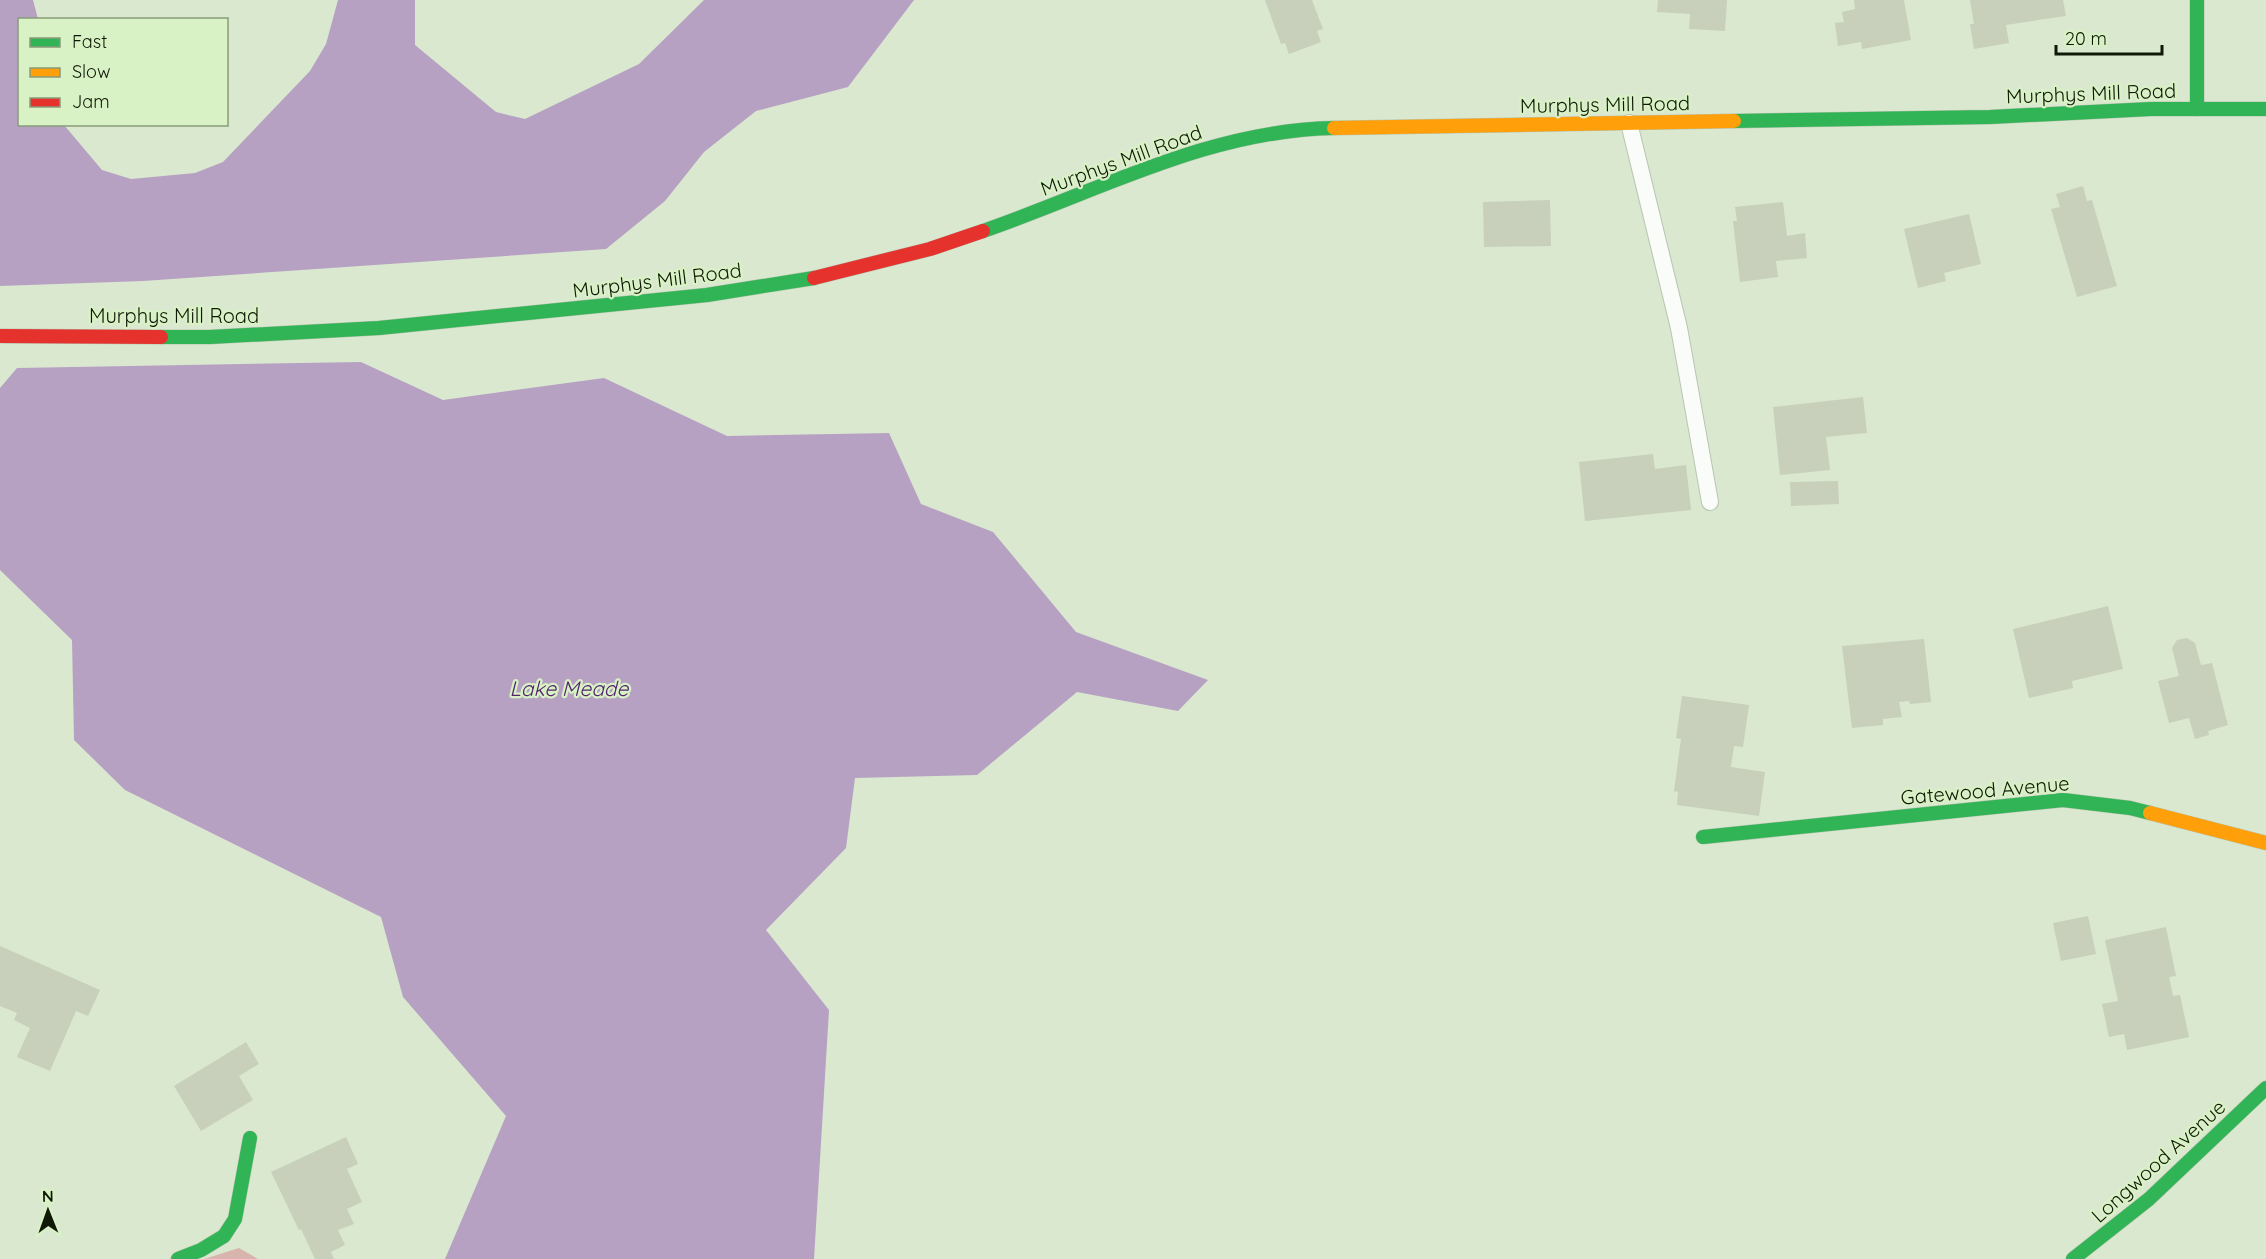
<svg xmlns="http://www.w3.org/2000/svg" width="2266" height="1259" font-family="Quicksand,sans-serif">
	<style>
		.forest { fill: #d8b4ae }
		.water { fill: #b6a1c3 }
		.building { fill: #c8cfbb }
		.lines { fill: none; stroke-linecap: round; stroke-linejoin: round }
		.lane-casing { stroke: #b8c4b0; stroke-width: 18 }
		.fast-casing { stroke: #b8c4b0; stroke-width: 15 }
		.slow-casing { stroke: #b8c4b0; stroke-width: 15 }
		.jam-casing { stroke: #b8c4b0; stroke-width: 15 }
		.lane { stroke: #f9fcf8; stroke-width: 16 }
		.fast { stroke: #30b455; stroke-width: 14 }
		.slow { stroke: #ff9f0a; stroke-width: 14 }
		.jam { stroke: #e5322d; stroke-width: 14 }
		.labels { text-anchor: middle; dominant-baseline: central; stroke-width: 4.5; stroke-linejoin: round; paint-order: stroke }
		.street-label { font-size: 20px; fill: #101808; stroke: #d9f2c5 }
		.water-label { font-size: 21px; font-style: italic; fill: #53246d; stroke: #d9f2c5 }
	</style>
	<rect width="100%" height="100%" fill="#dae8d0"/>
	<!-- forest -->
	<path class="forest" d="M239 1248 258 1259H204Z"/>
	<!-- water -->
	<g class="water">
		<path d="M0 0H33L38 19 20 20V124L64 125 102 170 131 179 195 173 223 162 310 71 326 44 338 0H415V45L496 112 525 119 639 64 704 0H914L848 87 756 111 704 152 665 201 606 249 143 281 0 286Z"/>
		<path d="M361 362 443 400 604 378 727 436 889 433 921 504 993 532 1076 632 1208 680 1178 711 1077 692 977 775 855 778 846 848 766 930 829 1010 814 1259H445L506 1116 403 997 381 917 125 790 74 740 72 640 0 570V388L17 368Z"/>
	</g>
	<!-- building -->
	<g class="building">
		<path d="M1265 0H1312L1323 29 1317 31 1321 42 1289 54 1285 43 1281 44Z"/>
		<path d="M1658 0H1727L1725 31 1689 29 1690 14 1657 12Z"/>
		<path d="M1854 0H1904L1911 40 1862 49 1861 42 1838 46 1835 23 1844 22 1842 12 1855 9Z"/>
		<path d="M1970 0H2063L2066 16 2006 25 2009 43 1974 49 1970 24H1974Z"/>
		<path d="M2083 186 2087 201 2092 200 2117 286 2077 297 2051 209 2060 207 2056 194Z"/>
		<path d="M1550 200 1551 246 1484 247 1483 202Z"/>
		<path d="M1783 202 1787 236 1805 233 1807 258 1776 261 1778 277 1740 282 1733 221H1737L1735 207Z"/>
		<path d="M1969 214 1981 264 1944 273 1946 281 1918 288 1904 229Z"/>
		<path d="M1863 397 1867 433 1826 437 1830 470 1780 475 1773 407Z"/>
		<path d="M1653 454 1655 469 1686 465 1691 510 1585 521 1579 462Z"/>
		<path d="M1838 481 1839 504 1791 506 1790 482Z"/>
		<path d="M2108 606 2123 669 2072 681 2073 688 2029 698 2013 629Z"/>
		<path d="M2187 638 2195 643 2201 665 2212 663 2228 725 2208 731 2209 735 2195 739 2189 718 2169 723 2158 681 2179 676 2172 648 2177 640Z"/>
		<path d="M1924 639 1931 702 1910 704 1909 701 1899 702 1902 717 1883 719V725L1852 728 1842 646Z"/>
		<path d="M1682 696 1749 705 1743 747 1734 746 1731 767 1765 772 1759 816 1677 805 1678 792 1674 791 1681 739 1676 738Z"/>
		<path d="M2088 916 2096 954 2061 961 2053 923Z"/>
		<path d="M2166 927 2176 976 2169 977 2173 996 2180 995 2189 1037 2127 1050 2124 1034 2109 1037 2102 1004 2118 1001 2105 940Z"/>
		<path d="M0 946 100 990 88 1016 76 1011 50 1071 17 1057 30 1028 14 1020 17 1013 0 1006Z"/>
		<path d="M246 1042 259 1064 239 1076 253 1100 201 1131 174 1086Z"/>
		<path d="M346 1137 358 1164 347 1169 362 1202 347 1209 354 1224 338 1230 345 1245 331 1252 334 1259H315L301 1229 299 1230 271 1172Z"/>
	</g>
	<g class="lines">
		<defs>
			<path id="lane" d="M1629 123 1679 328 1710 502"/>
			<g id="fast">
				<path d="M2197 0V109"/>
				<path d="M1734 121 1990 117 2151 109H2266"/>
				<path d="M983 231C1099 191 1209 130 1334 128"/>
				<path d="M161 337H210L379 328 707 295 814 278"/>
				<path d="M1703 837 2063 800 2130 808 2150 813"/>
				<path d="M178 1259 201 1250 224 1236 235 1219 250 1138"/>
				<path d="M2073 1259 2149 1199 2266 1088"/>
			</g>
			<g id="slow">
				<path d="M1334 128 1734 121"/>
				<path d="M2150 813 2266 843"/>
			</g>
			<g id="jam">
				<path d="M814 278 930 249 983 231"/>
				<path d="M0 336 161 337"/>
			</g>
		</defs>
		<!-- lane casing -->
		<use href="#lane" class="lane-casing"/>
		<!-- fast casing -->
		<use href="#fast" class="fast-casing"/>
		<!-- slow casing -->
		<use href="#slow" class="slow-casing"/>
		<!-- jam casing -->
		<use href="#jam" class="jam-casing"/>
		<!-- lane -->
		<use href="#lane" class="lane"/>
		<!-- fast -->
		<use href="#fast" class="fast"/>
		<!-- slow -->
		<use href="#slow" class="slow"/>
		<!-- jam -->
		<use href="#jam" class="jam"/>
	</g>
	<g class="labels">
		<!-- street labels -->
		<g class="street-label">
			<text transform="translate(2091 93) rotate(-2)">Murphys Mill Road</text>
			<text transform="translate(1605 104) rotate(-1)">Murphys Mill Road</text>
			<text transform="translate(1121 160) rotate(-20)">Murphys Mill Road</text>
			<text transform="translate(657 280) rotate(-7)">Murphys Mill Road</text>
			<text x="174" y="315">Murphys Mill Road</text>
			<text transform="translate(1985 790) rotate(-5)">Gatewood Avenue</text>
			<text transform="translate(2158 1161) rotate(-42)">Longwood Avenue</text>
		</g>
		<!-- water labels -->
		<g class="water-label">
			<text x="569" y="688">Lake Meade</text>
		</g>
	</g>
	<!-- legend -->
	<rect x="18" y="18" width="210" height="108" fill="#d9f2c5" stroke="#899b79" stroke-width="1.5"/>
	<rect x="30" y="38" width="30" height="9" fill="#30b455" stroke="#899b79" stroke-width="1.5"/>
	<text x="72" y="48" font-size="18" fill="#101808">Fast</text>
	<rect x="30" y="68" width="30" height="9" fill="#ff9f0a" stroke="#899b79" stroke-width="1.5"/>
	<text x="72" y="78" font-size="18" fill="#101808">Slow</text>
	<rect x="30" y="98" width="30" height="9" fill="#e5322d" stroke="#899b79" stroke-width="1.5"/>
	<text x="72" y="108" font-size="18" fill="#101808">Jam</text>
	<!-- north arrow -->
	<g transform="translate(48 1211) rotate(359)" stroke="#d9f2c5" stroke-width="4.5" paint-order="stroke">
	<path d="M0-4.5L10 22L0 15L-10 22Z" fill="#101808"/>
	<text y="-9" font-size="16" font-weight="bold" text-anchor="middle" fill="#101808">N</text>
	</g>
	<!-- scale -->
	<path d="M2056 45v9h106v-9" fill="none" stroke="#101808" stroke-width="3"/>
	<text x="2065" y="45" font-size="18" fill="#101808" stroke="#d9f2c5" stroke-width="4.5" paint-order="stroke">20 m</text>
</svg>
